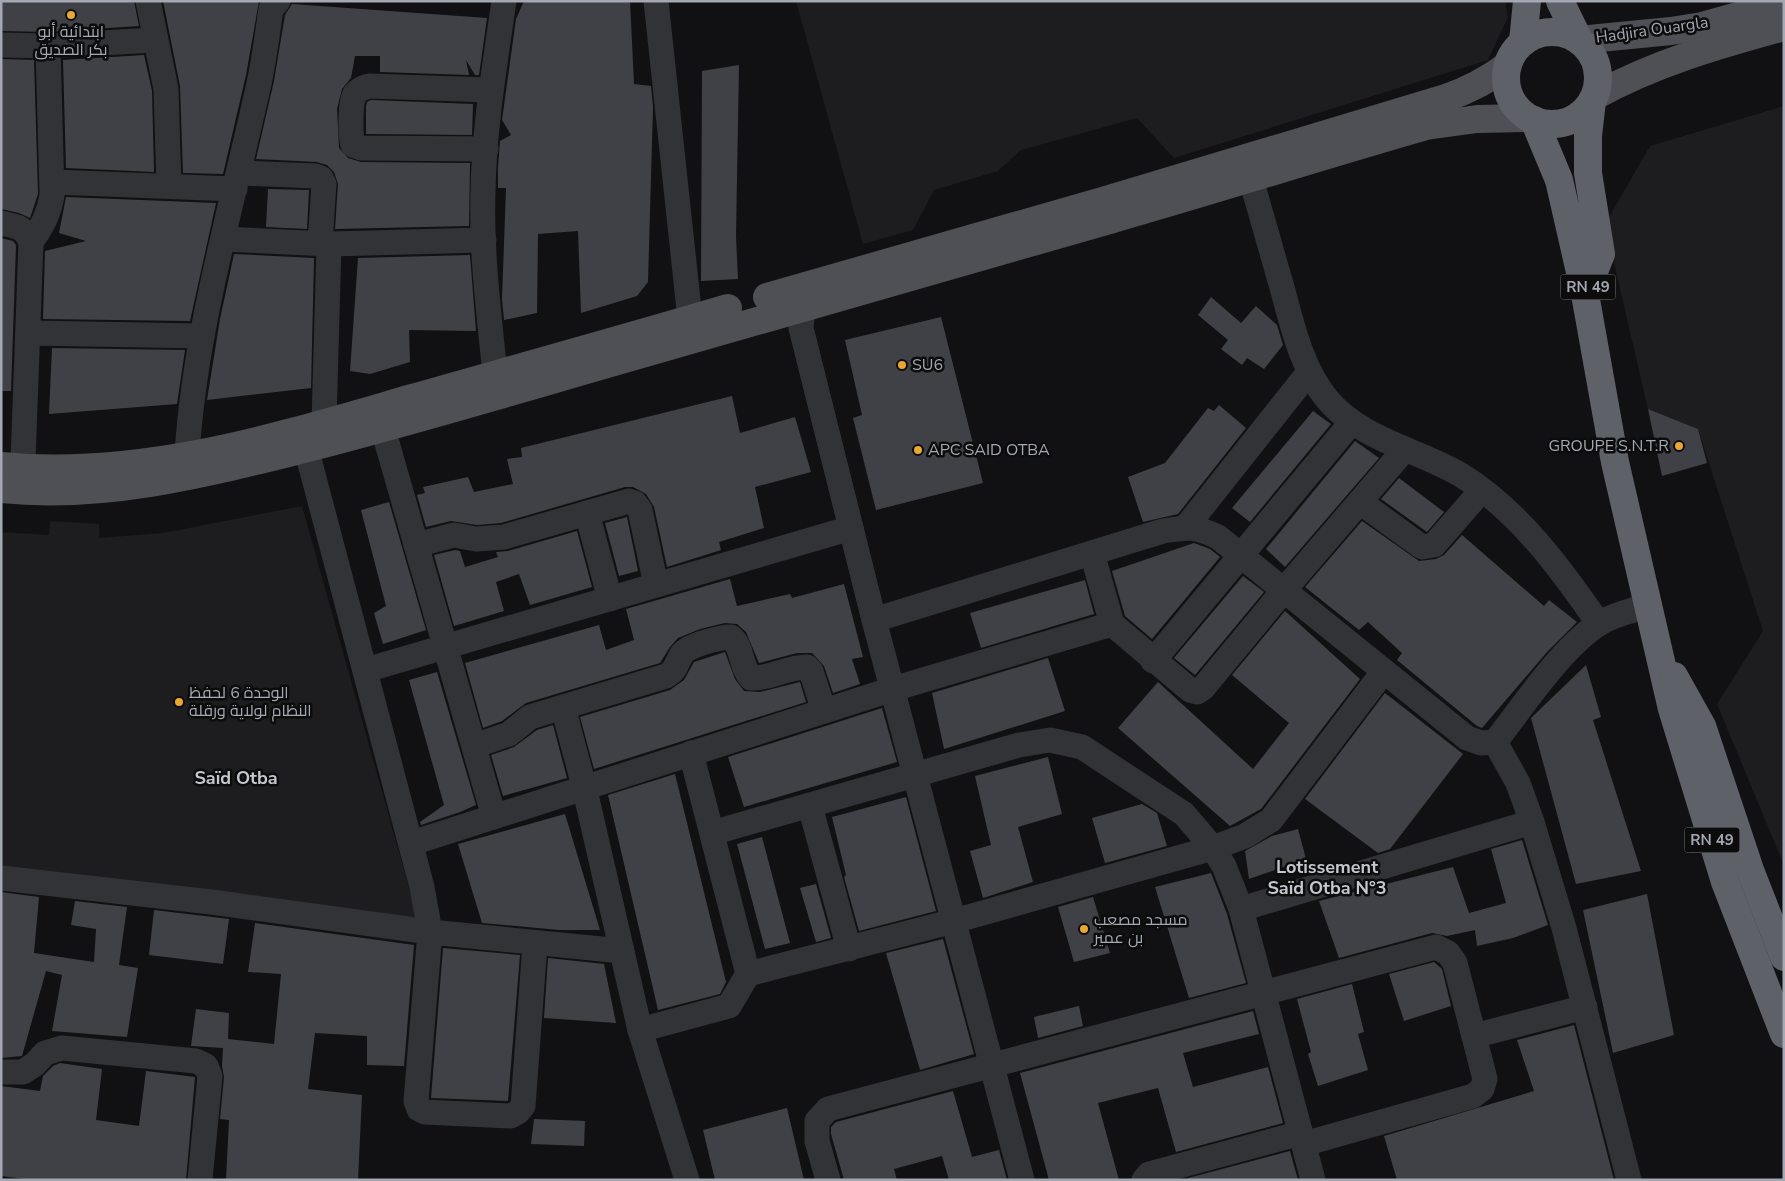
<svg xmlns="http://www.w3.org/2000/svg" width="1785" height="1181" font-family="'Nunito Sans',Cairo,sans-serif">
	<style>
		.built { fill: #1d1d1f }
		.building { fill: #404146 }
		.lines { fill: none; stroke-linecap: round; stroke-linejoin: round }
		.minor { stroke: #323337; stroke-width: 25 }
		.major { stroke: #4e5056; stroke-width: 28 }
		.highway { stroke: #5e6168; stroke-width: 28 }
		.poi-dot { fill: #eaa832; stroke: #0c0c0d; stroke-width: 2 }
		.labels { text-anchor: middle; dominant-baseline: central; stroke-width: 5; stroke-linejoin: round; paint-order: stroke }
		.shield { fill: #0c0c0d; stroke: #767981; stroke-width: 1 }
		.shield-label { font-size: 15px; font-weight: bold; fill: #a3a8b3 }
		.street-label { font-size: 16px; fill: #a3a8b3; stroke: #0c0c0d }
		.poi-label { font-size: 16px; fill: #a3a8b3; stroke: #0c0c0d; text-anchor: start }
		.neighbourhood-label { font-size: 18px; font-weight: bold; fill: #c4c7cf; stroke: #0c0c0d }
	</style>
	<rect width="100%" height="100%" fill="#111113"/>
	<!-- built -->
	<g class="built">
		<path d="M796 1H1505L1508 17 1488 60 1174 158 1137 118 1021 150 998 171 934 190 913 230 863 244Z"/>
		<path d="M1784 106V865L1717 704 1763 631 1698 429 1648 409 1605 224 1650 146Z"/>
		<path d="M302 506 418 920 1 866V532L49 535 50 521 99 524V538L163 533Z"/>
	</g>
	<!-- building -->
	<g class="building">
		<path d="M1 1H134L139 26 48 32 1 31Z"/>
		<path d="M163 1H259L246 75 223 174 183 173 180 86Z"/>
		<path d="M524 1H630L634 84 651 86 653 107 648 282 637 296 581 313 578 231 538 234 537 313 504 320 502 299 506 188H498V168L500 141 511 135 502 120 516 19Z"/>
		<path d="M292 4 487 18 479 75H475L466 60 469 75 380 72V56H355L351 78 342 89 337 109 339 148 348 158 361 162 470 163 469 226 335 229 338 184 334 172 327 165 317 162 256 159 274 81 285 15Z"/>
		<path d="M144 55 152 91 154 172 66 168 63 60Z"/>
		<path d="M1 59 34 60 38 194 30 218 19 213 1 209Z"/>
		<path d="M739 65 736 236 738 279 701 281 702 71Z"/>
		<path d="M371 100 473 104 472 135 366 134V106L367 102Z"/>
		<path d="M268 189 309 190 307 229 266 227Z"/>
		<path d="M66 197 216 203 190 321 43 319 45 251 86 241 59 233Z"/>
		<path d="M1 238 13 241 16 245 11 391H1Z"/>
		<path d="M234 254 314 258 311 388 207 400 220 319Z"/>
		<path d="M470 255 476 331 409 330 410 362 370 374 350 371 358 258Z"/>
		<path d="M1211 297 1241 323 1256 306 1277 325 1283 345 1264 369 1247 358 1242 365 1221 349 1228 340 1198 315Z"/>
		<path d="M941 317 983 483 876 510 853 418 862 415 845 340Z"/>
		<path d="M52 348 185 350 177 404 49 414Z"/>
		<path d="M732 396 740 433 795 417 811 472 755 487 764 528 719 542 721 550 667 567 654 507 646 494 633 487H625L501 523 477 525 451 521 426 527 417 495 425 493 423 487 468 477 474 492 513 484 507 459 522 457 521 448Z"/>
		<path d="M1219 405 1246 428 1178 514 1143 522 1128 477 1165 463 1208 408 1214 411Z"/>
		<path d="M1648 409 1698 429 1707 463 1662 476Z"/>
		<path d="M1313 411 1331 424 1250 522 1232 508Z"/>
		<path d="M1355 441 1379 458 1285 567 1266 549Z"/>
		<path d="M1399 478 1444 512 1427 532 1381 499Z"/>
		<path d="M389 502 426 630 383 644 374 613 386 606 361 510Z"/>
		<path d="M627 517 638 571 619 576 605 523Z"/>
		<path d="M1362 521 1419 561 1436 559 1444 555 1462 535 1544 606 1549 600 1577 622 1547 652 1482 728 1477 726 1397 660 1402 653 1368 622 1359 630 1305 587Z"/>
		<path d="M577 531 592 587 530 605 519 574 496 582 504 611 454 626 434 555 455 550 460 551 465 567 498 557 496 552 508 551Z"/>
		<path d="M1194 543 1210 549 1220 557 1152 639 1125 616 1112 571Z"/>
		<path d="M1243 576 1264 592 1195 675 1174 658Z"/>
		<path d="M730 579 737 606 790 594 792 598 844 584 863 657 852 659 860 684 833 693 824 666 812 653H797L759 663 746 632 737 624 725 623 700 629 678 638 670 647 660 663 526 703 502 721 483 728 465 663 599 625 606 650 634 640 626 609Z"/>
		<path d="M1085 580 1094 614 981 648 970 613Z"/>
		<path d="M1285 611 1360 679 1261 809 1230 826 1118 728 1158 682 1253 769 1289 723 1232 675Z"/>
		<path d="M725 652 735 679 744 691 760 692 800 682 806 702 594 769 580 717 670 690 684 680 694 662Z"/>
		<path d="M1048 658 1065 711 944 749 932 693Z"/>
		<path d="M1586 665 1601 717 1593 720 1641 871 1576 884 1531 718Z"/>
		<path d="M437 672 476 805 460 812 421 825 420 822 444 805 409 680Z"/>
		<path d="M1385 693 1463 754 1390 849 1378 853 1305 799Z"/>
		<path d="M882 708 897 762 744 807 728 757Z"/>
		<path d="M553 725 567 778 503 796 491 755 514 747 537 730Z"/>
		<path d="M1048 757 1062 814 1018 827 1033 882 983 898 970 851 991 845 975 776Z"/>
		<path d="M675 774 726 982 720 994 658 1010 608 795Z"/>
		<path d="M906 797 936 911 859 931 844 877 846 875 832 817Z"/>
		<path d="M1142 804 1157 813 1167 846 1105 863 1092 818Z"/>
		<path d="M565 814 600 930H559L482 923 458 844Z"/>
		<path d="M1298 829 1306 859 1249 879 1245 851 1272 836Z"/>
		<path d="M762 837 790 943 765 949 737 844Z"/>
		<path d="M1522 840 1548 925 1513 938 1477 946 1475 930 1447 936 1432 933 1339 958 1319 901 1453 867 1469 913 1506 903 1491 849Z"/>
		<path d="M1211 873 1227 914 1246 983 1189 998 1155 887Z"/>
		<path d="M816 884 831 938 816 942 800 888Z"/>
		<path d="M1 892 39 897 34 953 94 962 96 929 71 925 75 901 127 907 119 965 138 968 127 1037 52 1031 62 975 46 971 22 1056 1 1058Z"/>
		<path d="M1647 894 1674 1035 1613 1053 1583 910Z"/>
		<path d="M1093 897 1110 953 1074 962 1058 907Z"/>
		<path d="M154 910 229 919 223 964 149 955Z"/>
		<path d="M255 923 414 945 404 1066 367 1065V1036L315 1033 308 1089 362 1095 358 1180H226L229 1120 220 1119 224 1077 222 1066 223 1048 191 1046 196 1009 229 1013 228 1039 274 1044 281 974 248 972Z"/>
		<path d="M943 939 974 1054 920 1070 886 953Z"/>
		<path d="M443 948 520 955 508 1101 431 1098Z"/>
		<path d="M548 958 604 964 616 1023 544 1018Z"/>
		<path d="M1434 962 1442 969 1451 1006 1404 1021 1389 974Z"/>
		<path d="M1352 984 1364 1032 1358 1034 1368 1070 1318 1086 1308 1054 1311 1052 1297 999Z"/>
		<path d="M1079 1006 1083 1026 1038 1038 1034 1017Z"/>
		<path d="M1253 1011 1259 1034 1183 1053 1193 1087 1268 1067 1283 1123 1176 1152 1158 1088 1098 1103 1119 1180H1049L1020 1073Z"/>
		<path d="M1574 1025 1614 1180H1397L1384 1136 1534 1091 1517 1040Z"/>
		<path d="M60 1063 102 1069 96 1120 139 1126 146 1071 195 1077 186 1180H33L1 1176V1086L40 1091 43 1076 53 1066Z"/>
		<path d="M953 1091 972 1157 999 1150 1007 1180H949L942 1156 894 1169 897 1180H844L831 1134V1127L836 1122Z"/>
		<path d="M787 1108 804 1180H715L703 1130Z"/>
		<path d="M534 1119 585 1121 584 1146 531 1144Z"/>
		<path d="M1290 1151 1298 1180H1188V1178Z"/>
	</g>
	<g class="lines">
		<!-- minor -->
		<g class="minor">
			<path d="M148 1 166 89 169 186"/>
			<path d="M656 1 690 319"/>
			<path d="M1 45 48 46 154 40"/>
			<path d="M486 149 361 148 353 145C350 135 350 102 355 94 359 89 363 88 369 86L491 90"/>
			<path d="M239 173 316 176 321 178 324 184 320 243"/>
			<path d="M1251 179C1261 214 1271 249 1281 284 1292 323 1301 368 1327 399 1361 440 1417 449 1461 475 1519 511 1561 569 1599 624"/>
			<path d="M53 182 235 189"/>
			<path d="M1 223C16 226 25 227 31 242L22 488"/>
			<path d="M223 239 329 244 484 240"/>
			<path d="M31 242C42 227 49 214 52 195L48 46"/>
			<path d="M799 289 803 307 801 328 874 620 1022 1180"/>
			<path d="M28 333 202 336"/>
			<path d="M495 374C489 314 481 252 483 191 484 128 495 64 504 1"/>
			<path d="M324 423 329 244"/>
			<path d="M383 429 494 817"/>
			<path d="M306 448 422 887 430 932 416 1101 419 1109 425 1112 511 1116 518 1112 523 1106 535 944"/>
			<path d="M187 454C195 330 231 210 258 88 264 62 267 36 271 9L278 1"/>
			<path d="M1360 502 1422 547 1434 545 1481 491"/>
			<path d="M587 513 610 599"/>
			<path d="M1186 527 1309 372"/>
			<path d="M416 545 454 535 476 539 504 537 629 501 635 503 640 510 656 585"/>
			<path d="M1092 553 1112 624 1190 690 1197 692 1203 688 1284 590 1405 449"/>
			<path d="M874 620 1163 531C1187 527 1196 526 1218 537L1467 738 1481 743 1495 742 1518 783 1532 822 1564 928 1629 1180"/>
			<path d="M1153 661 1351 423"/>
			<path d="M366 670 851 528"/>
			<path d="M563 707 584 786 640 1030 687 1180"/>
			<path d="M1495 742C1524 705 1561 648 1600 623 1615 614 1631 611 1647 606"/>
			<path d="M474 746 509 734 530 717 666 676C677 670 676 663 682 654 688 645 721 637 731 637 743 647 740 666 751 678 770 679 787 667 807 667L811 671 824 711"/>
			<path d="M691 753 748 974"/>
			<path d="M810 806 849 949"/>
			<path d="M712 833 1019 745 1050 740 1082 747 1184 814 1213 848 1224 866 1241 909 1313 1180"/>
			<path d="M412 843 893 689 1112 624"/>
			<path d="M1 878 211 902 430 932 622 951"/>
			<path d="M1241 909 1532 822"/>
			<path d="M640 1030 729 1006 748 974 954 921 1213 848 1245 836 1271 820 1384 671"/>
			<path d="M1474 1036 1585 1007"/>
			<path d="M1 1072H23L35 1064 45 1053 62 1048 196 1061 206 1066 210 1076 200 1180"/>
			<path d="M828 1180 817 1141V1121L828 1109 1436 947 1448 953 1455 963 1485 1079 1482 1089 1473 1096 1304 1144"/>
			<path d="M1144 1180 1149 1174 1301 1133"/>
		</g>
		<!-- major -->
		<g class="major">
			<path d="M1579 40 1671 31 1702 26 1784 3"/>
			<path d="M1595 96C1655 63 1718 45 1784 27"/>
			<path d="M767 297 1106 200 1446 98C1469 90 1488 80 1508 65"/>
			<path d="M1 466C141 480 280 436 412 398 518 368 623 339 728 308"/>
			<path d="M1 489C106 500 208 473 308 448 401 424 494 397 586 370 762 319 938 270 1113 219 1218 189 1321 156 1426 126L1477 119 1529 118"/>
		</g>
		<!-- highway -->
		<g class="highway">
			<path d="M1560 1 1579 40"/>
			<circle cx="1552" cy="78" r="46"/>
			<path d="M1523 42 1527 1"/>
			<path d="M1534 120 1559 180 1585 294 1601 254 1588 173V136L1592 101"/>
			<path d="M1585 294 1615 462 1672 709 1725 882 1784 1034"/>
			<path d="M1674 676 1702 726 1750 870 1784 957"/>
		</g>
	</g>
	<!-- markers -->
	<g class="poi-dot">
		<circle cx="71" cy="15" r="5"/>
		<circle cx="902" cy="365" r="5"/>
		<circle cx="1679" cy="446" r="5"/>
		<circle cx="918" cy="450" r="5"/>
		<circle cx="179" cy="702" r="5"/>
		<circle cx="1084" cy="929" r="5"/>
	</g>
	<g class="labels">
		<!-- shield labels -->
		<g class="shield">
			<rect x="1560.5" y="274.5" width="55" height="25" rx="4"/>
			<rect x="1684.5" y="827.5" width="55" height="25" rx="4"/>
		</g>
		<g class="shield-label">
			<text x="1588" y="287">RN 49</text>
			<text x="1712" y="840">RN 49</text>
		</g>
		<!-- street labels -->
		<g class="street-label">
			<text transform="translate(1652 30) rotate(-8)">Hadjira Ouargla</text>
		</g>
		<!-- poi labels -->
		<g class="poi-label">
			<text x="71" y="32" text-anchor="middle">ابتدائية أبو<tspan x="71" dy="18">بكر الصديق</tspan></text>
			<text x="912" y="365">SU6</text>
			<text x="1669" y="446" text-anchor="end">GROUPE S.N.T.R</text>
			<text x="928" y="450">APC SAID OTBA</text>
			<text x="189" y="693">الوحدة 6 لحفظ<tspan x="189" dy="18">النظام لولاية ورقلة</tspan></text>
			<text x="1094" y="920">مسجد مصعب<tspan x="1094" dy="18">بن عمير</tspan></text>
		</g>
		<!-- neighbourhood labels -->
		<g class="neighbourhood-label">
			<text x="236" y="778">Saïd Otba</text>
			<text x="1327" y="867">Lotissement<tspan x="1327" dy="21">Saïd Otba N°3</tspan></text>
		</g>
	</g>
	<!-- border -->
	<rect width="1785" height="1181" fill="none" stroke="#a3a8b3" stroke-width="5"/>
</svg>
